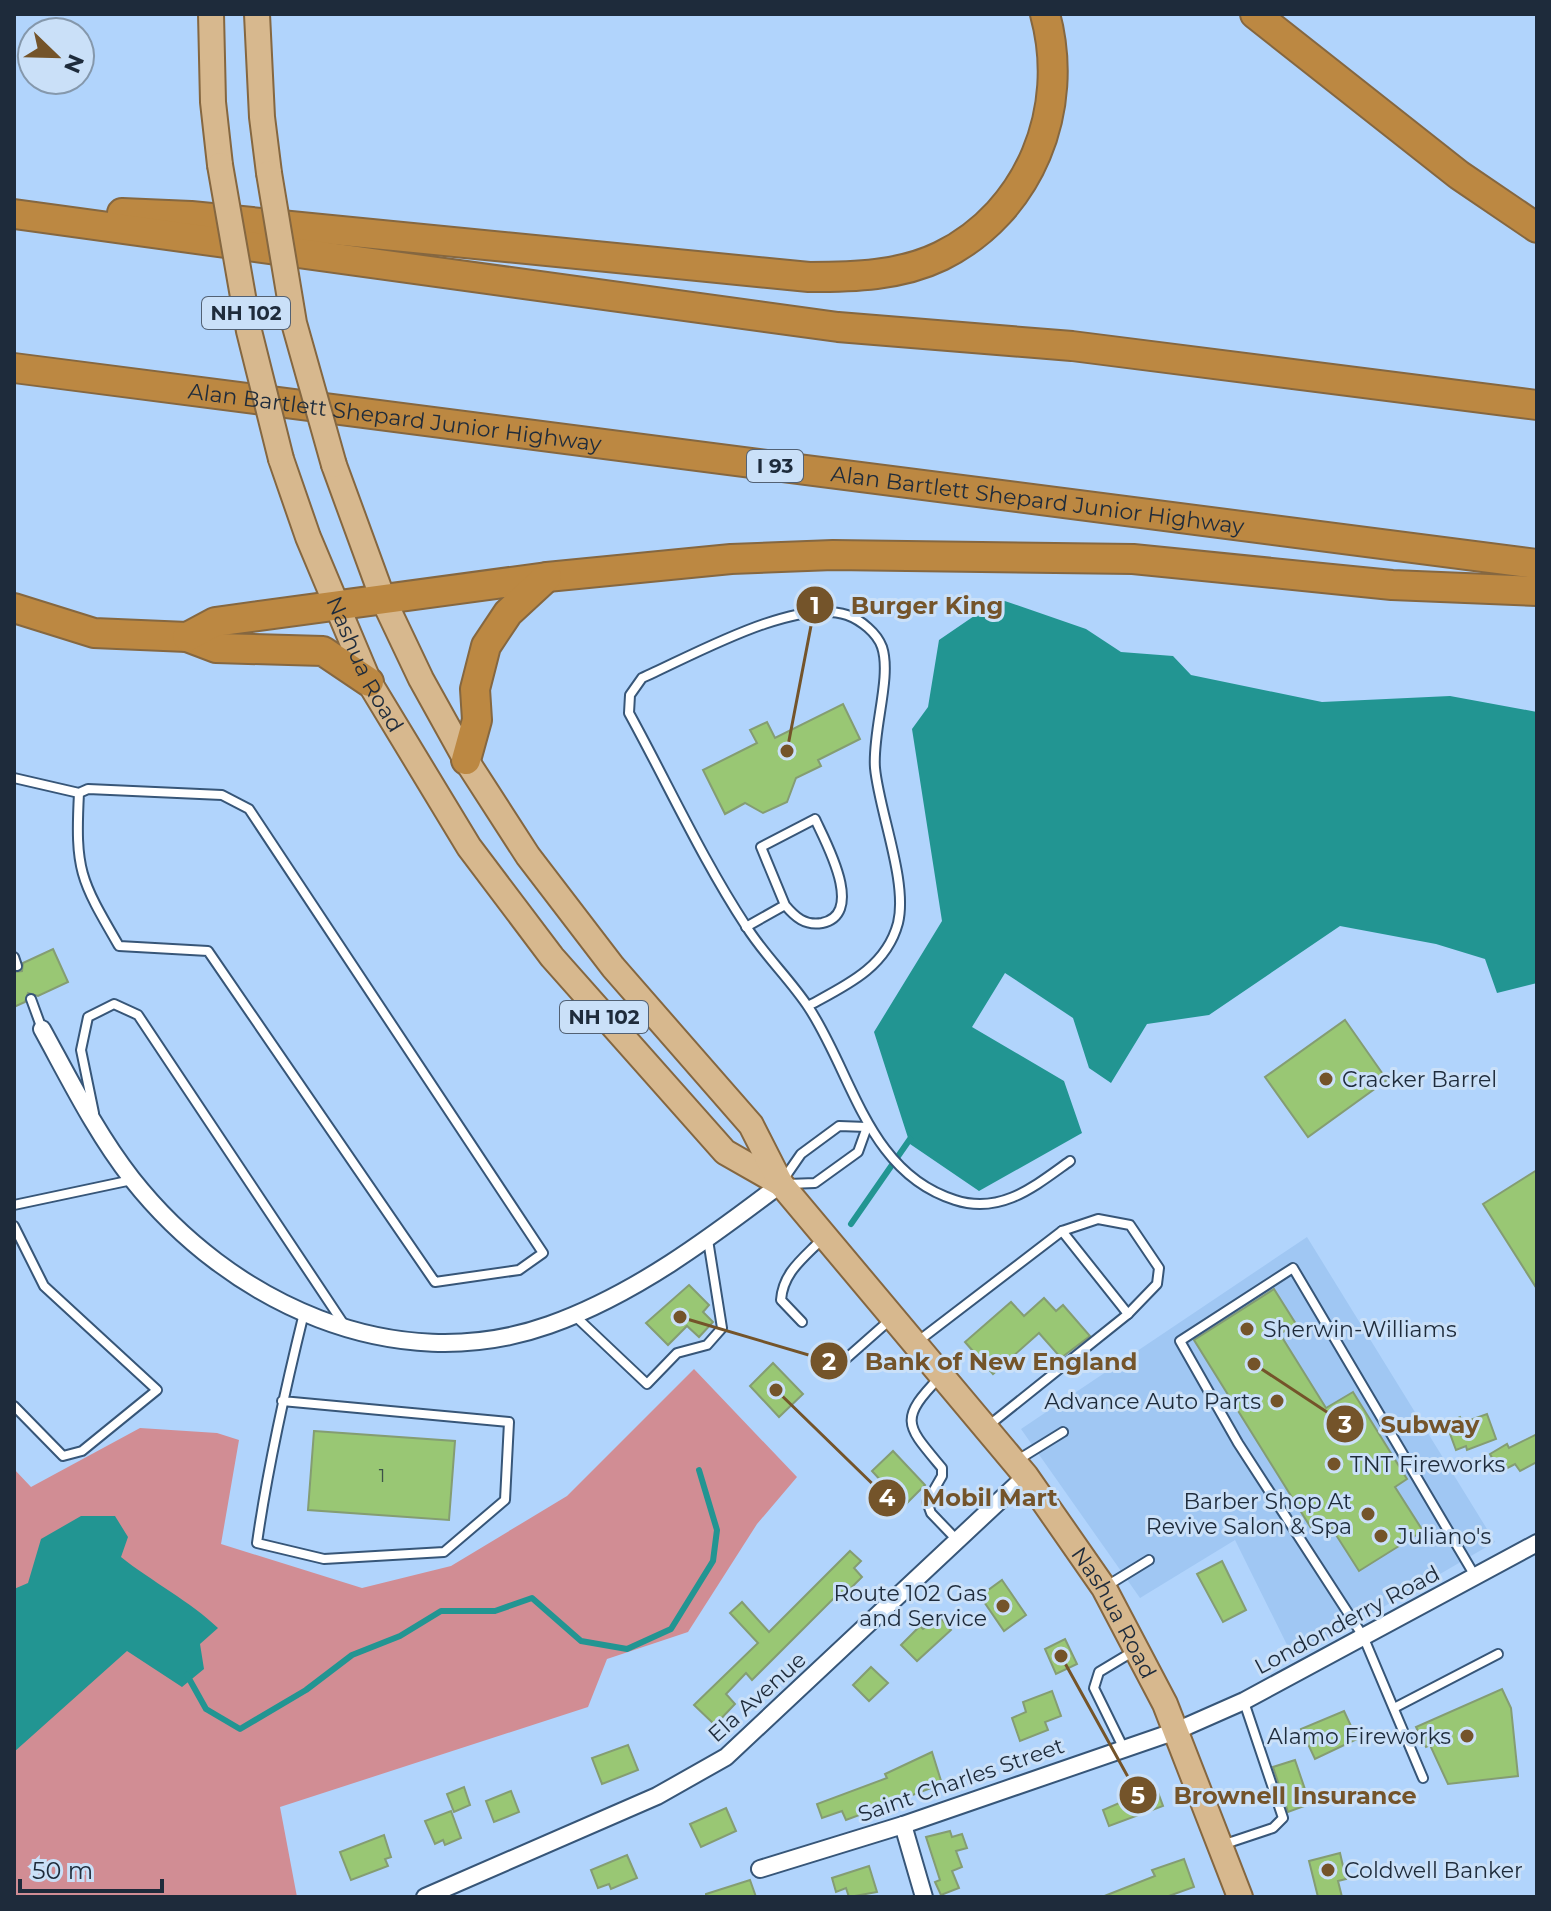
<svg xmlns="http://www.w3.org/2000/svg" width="1551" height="1911" font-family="Montserrat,sans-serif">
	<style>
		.built { fill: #a0c7f3 }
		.green { fill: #d18d94 }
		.water { fill: #229592 }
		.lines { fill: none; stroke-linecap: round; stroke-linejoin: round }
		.stream { stroke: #229592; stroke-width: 6 }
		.building { fill: #99c774; stroke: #849d72; stroke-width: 2 }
		.lane-casing { stroke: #375678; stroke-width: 12 }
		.street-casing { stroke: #375678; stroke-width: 20 }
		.primary-casing { stroke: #856740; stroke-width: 28 }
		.highway-casing { stroke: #856740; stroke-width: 32 }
		.lane { stroke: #fff; stroke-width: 8 }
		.street { stroke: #fff; stroke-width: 16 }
		.primary { stroke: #d7b88e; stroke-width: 24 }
		.highway { stroke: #bc8842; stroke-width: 28 }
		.primary-bridge-casing { stroke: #856740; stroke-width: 28; stroke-linecap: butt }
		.primary-bridge { stroke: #d7b88e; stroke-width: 24 }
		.poi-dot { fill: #74542a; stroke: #cae0f8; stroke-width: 3 }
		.labels { text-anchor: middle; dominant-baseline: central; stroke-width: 6; stroke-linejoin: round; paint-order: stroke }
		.number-label { font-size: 18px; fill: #3d5249 }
		.shield { fill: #cae0f8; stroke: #526174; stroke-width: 2 }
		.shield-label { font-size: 20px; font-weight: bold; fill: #1e2b3b }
		.street-label { font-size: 22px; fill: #1e2b3b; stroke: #cae0f8 }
		.poi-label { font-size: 22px; fill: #1e2b3b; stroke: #cae0f8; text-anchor: start }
		.leader { fill: none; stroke: #74542a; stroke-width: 3 }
		.callout-dot { fill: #74542a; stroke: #cae0f8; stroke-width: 3 }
		.mark-label { font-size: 24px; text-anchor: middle; font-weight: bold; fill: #fff }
		.callout-label { font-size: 24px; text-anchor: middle; font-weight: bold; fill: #74542a; stroke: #cae0f8; stroke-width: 6; stroke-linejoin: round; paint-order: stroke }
	</style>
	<rect width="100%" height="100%" fill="#b1d4fc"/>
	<!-- built -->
	<path class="built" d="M1307 1237 1495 1542 1294 1659 1235 1540 1140 1598 1021 1429Z"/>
	<!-- green -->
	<path class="green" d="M694 1369 797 1477 757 1524 688 1632 607 1659 588 1707 280 1807 297 1897H14V1469L31 1487 140 1428 217 1433 239 1440 221 1544 362 1588 451 1566 567 1496Z"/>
	<!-- water -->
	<g class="water">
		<path d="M999 599 1086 629 1121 652 1173 656 1191 675 1322 702 1450 696 1537 712V983L1497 993 1485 959 1436 944 1340 926 1209 1015 1147 1024 1111 1083 1089 1068 1073 1018 1005 973 972 1027 1064 1081 1082 1133 979 1191 910 1144 874 1032 942 921 912 729 928 707 939 640Z"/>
		<path d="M81 1516H115L128 1537 121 1557C151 1581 191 1602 218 1628L200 1644 204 1669 182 1687 127 1651 14 1752V1589L28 1583 41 1539Z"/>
	</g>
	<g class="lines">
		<!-- stream -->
		<g class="stream">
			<path d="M851 1224 910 1139"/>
			<path d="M187 1675 206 1709 240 1729 306 1690 352 1655 400 1636 441 1611H495L532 1598 581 1641 627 1649 671 1629 713 1561 717 1530 699 1470"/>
		</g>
	</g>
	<!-- building -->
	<g class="building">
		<path d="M843 704 860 739 818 760 821 766 796 778 787 802 763 813 745 803 725 814 703 770 757 743 750 730 767 722 775 738Z"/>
		<path d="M53 949 68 982 38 996 28 993 25 1002 14 1007V972L22 971 23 963Z"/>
		<path d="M1345 1020 1387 1080 1308 1137 1265 1077Z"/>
		<path d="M1537 1170V1289L1483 1204Z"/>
		<path d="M689 1285 709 1305 703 1312 713 1322 699 1337 687 1326 668 1345 646 1323Z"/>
		<path d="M1274 1289 1296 1324 1280 1334 1326 1408 1353 1392 1407 1479 1395 1487 1423 1531 1359 1571 1331 1527 1316 1536 1194 1340Z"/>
		<path d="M1044 1298 1056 1311 1063 1305 1090 1336 1061 1358 1039 1333 993 1374 965 1342 1011 1302 1024 1316Z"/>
		<path d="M773 1363 803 1394 779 1417 750 1386Z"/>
		<path d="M1487 1414 1496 1439 1467 1450 1466 1446 1456 1450 1446 1423 1460 1417 1462 1423Z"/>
		<path d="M314 1431 455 1441 449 1520 308 1510Z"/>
		<path d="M1537 1434V1462L1520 1471 1515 1464 1500 1472 1490 1454 1507 1444 1509 1448Z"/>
		<path d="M893 1451 925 1485 904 1506 896 1498 886 1508 873 1494 884 1484 872 1471Z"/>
		<path d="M850 1551 861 1561 854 1568 862 1577 850 1589 838 1594 752 1680 746 1673 726 1694 735 1704 715 1725 694 1705 758 1643 730 1613 742 1602 769 1632Z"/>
		<path d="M1222 1561 1246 1610 1223 1622 1197 1574Z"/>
		<path d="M1002 1580 1026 1615 1004 1631 980 1596Z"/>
		<path d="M939 1616 951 1630 917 1661 901 1645 920 1626 923 1629Z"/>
		<path d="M1065 1639 1077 1664 1056 1674 1045 1649Z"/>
		<path d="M871 1667 888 1683 869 1701 853 1685Z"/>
		<path d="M1502 1689 1511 1708 1518 1776 1448 1784 1430 1745 1426 1747 1416 1727Z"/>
		<path d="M1052 1691 1061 1716 1045 1722 1048 1730 1020 1741 1012 1718 1026 1712 1023 1702Z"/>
		<path d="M1344 1711 1357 1739 1315 1759 1301 1729Z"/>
		<path d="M628 1745 638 1770 602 1784 592 1758Z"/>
		<path d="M932 1752 942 1784 846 1820 842 1811 822 1818 817 1804 887 1778 885 1774Z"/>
		<path d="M1295 1760 1310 1804 1288 1812 1273 1767Z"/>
		<path d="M464 1787 470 1805 454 1812 447 1794Z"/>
		<path d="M1156 1787 1163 1806 1109 1826 1103 1810Z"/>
		<path d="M511 1791 519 1812 494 1822 486 1801Z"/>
		<path d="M726 1808 736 1831 701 1847 690 1824Z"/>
		<path d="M451 1811 461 1838 445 1845 443 1840 435 1844 425 1821Z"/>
		<path d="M950 1831 952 1837 962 1834 967 1848 956 1851 962 1867 952 1871 959 1888 941 1895 935 1882 940 1880 926 1837Z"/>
		<path d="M384 1835 391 1857 385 1859 388 1866 351 1880 340 1852Z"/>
		<path d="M1340 1853 1346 1879 1338 1881 1342 1897H1318L1309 1861Z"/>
		<path d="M627 1855 637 1878 611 1889 609 1884 598 1888 591 1870Z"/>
		<path d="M1184 1859 1194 1887 1166 1897H1102L1155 1876 1152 1870Z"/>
		<path d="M869 1866 877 1892 849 1897 846 1888 836 1892 832 1878Z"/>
		<path d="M750 1880 756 1897H706V1894Z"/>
	</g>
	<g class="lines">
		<defs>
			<g id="lane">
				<path d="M14 778 79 793 88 789 222 795 249 809 543 1253 519 1270 435 1282 208 951 119 946C80 879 75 871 79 793"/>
				<path d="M746 927 785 905C795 917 805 926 822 923 866 914 825 841 815 819L761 847 785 905"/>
				<path d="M14 957 17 966"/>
				<path d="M31 999 42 1029"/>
				<path d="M808 1006C845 986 886 968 898 923 908 882 879 811 875 768 872 732 892 677 882 647 877 633 861 620 847 615 795 597 692 656 642 678L630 695 629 713C668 784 702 859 746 926 764 955 790 979 809 1008 853 1075 868 1173 955 1200 1001 1215 1035 1186 1070 1161"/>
				<path d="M94 1113 81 1050 88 1017 114 1004 138 1015 343 1323"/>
				<path d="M783 1180 801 1154 839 1126 867 1127"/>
				<path d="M788 1184 815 1183 858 1152 867 1127"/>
				<path d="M14 1205 132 1180"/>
				<path d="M14 1226 44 1286 157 1390 82 1451 63 1456 14 1406"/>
				<path d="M1062 1231 1128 1314"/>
				<path d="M573 1314 647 1384 677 1353 707 1345 722 1328 708 1240"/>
				<path d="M802 1322 781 1300C783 1272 804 1258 822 1239"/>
				<path d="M917 1342 1062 1231 1098 1219 1130 1225 1159 1268 1157 1284 1128 1314 988 1426"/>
				<path d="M825 1347 840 1364 891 1319"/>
				<path d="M940 1377C898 1420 906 1425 942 1468V1476L927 1502 931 1513 956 1539"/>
				<path d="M282 1401 509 1422 505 1500 444 1552 324 1559 257 1543C268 1465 285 1390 304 1313"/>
				<path d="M1016 1461 1063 1432"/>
				<path d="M1105 1587 1149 1560"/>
				<path d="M1394 1708 1498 1654"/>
				<path d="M1123 1747 1094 1688 1099 1672 1134 1651"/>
				<path d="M1423 1778 1363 1636 1238 1443 1180 1341 1293 1268 1475 1576"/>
				<path d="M1222 1845 1273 1828 1283 1818 1244 1702"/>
			</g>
			<g id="street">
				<path d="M42 1029C70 1080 96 1133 132 1179 229 1302 394 1380 549 1325 634 1295 710 1238 781 1184"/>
				<path d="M903 1825 924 1897"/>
				<path d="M760 1869 903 1825 1176 1731 1244 1701 1537 1543"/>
				<path d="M425 1897 657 1796 726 1757 1026 1476"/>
			</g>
			<g id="primary">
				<path d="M211 14 213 102 220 165"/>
				<path d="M257 14 262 117 269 173"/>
				<path id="s1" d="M281 459 308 537 369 682 469 847 552 957 725 1152 781 1184"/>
				<path id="s2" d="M334 465 383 599 421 679 466 760 528 856 613 967 751 1125 781 1184 1026 1476 1104 1588 1165 1704 1240 1897"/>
			</g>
			<g id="highway">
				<path d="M1255 14 1459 175 1537 228"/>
				<path d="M122 213 191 216 809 277C853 277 900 276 941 256 1030 212 1071 109 1045 14"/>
				<path d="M14 214 838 327 1072 346 1537 405"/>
				<path id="s3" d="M14 368 1537 564"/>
				<path d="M14 608 94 633 187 637 216 648 323 651 369 682"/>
				<path d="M187 637 215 622 547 577 731 559 833 555 1133 559 1392 585 1537 591"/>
				<path d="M466 760 477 720 475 689 486 646 508 613 547 577"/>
			</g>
		</defs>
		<!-- lane casing -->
		<use href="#lane" class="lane-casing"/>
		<!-- street casing -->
		<use href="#street" class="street-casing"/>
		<!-- primary casing -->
		<use href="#primary" class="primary-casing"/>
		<!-- highway casing -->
		<use href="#highway" class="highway-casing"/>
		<!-- lane -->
		<use href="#lane" class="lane"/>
		<!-- street -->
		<use href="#street" class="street"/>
		<!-- primary -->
		<use href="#primary" class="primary"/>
		<!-- highway -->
		<use href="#highway" class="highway"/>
		<defs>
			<g id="primary-bridge">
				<path d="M220 165 249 331 281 459"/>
				<path d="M269 173 294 323 334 465"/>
			</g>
		</defs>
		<!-- primary-bridge casing -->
		<use href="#primary-bridge" class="primary-bridge-casing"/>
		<!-- primary-bridge -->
		<use href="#primary-bridge" class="primary-bridge"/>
	</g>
	<!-- markers -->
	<g class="poi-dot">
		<circle cx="1326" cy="1079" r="8"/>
		<circle cx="1247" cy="1329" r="8"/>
		<circle cx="1277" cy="1401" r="8"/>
		<circle cx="1334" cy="1464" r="8"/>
		<circle cx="1368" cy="1514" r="8"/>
		<circle cx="1381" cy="1536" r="8"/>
		<circle cx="1003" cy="1606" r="8"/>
		<circle cx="1467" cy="1736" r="8"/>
		<circle cx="1328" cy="1870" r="8"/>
	</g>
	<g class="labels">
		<!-- number labels -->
		<g class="number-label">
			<text x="382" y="1476">1</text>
		</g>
		<!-- shield labels -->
		<g class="shield">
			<rect x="202" y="297" width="88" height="32" rx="6"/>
			<rect x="747" y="450" width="56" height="32" rx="6"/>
			<rect x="560" y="1001" width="88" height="32" rx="6"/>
		</g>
		<g class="shield-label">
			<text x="246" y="313">NH 102</text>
			<text x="775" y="466">I 93</text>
			<text x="604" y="1017">NH 102</text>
		</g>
		<!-- street labels -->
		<g class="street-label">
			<text stroke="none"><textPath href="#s3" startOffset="384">Alan Bartlett Shepard Junior Highway</textPath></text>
			<text stroke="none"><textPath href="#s3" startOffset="1032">Alan Bartlett Shepard Junior Highway</textPath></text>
			<text stroke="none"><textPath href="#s1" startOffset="222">Nashua Road</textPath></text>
			<text stroke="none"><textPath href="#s2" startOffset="1398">Nashua Road</textPath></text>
			<text transform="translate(1347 1620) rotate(-28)">Londonderry Road</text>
			<text transform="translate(757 1697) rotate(-42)">Ela Avenue</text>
			<text transform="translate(961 1780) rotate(-19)">Saint Charles Street</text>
		</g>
		<!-- poi labels -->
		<g class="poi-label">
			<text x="1342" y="1079">Cracker Barrel</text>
			<text x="1263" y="1329">Sherwin-Williams</text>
			<text x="1261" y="1401" text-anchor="end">Advance Auto Parts</text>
			<text x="1350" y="1464">TNT Fireworks</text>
			<text x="1352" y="1501" text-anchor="end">Barber Shop At<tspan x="1352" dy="25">Revive Salon &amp; Spa</tspan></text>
			<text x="1397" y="1536">Juliano's</text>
			<text x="987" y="1593" text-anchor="end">Route 102 Gas<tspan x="987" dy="25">and Service</tspan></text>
			<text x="1451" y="1736" text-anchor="end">Alamo Fireworks</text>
			<text x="1344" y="1870">Coldwell Banker</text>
		</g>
	</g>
	<!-- callouts -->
	<path class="leader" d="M787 751L815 605M680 1317L829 1361M1254 1364L1345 1424M776 1390L887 1498M1061 1656L1138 1795"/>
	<g class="callout-dot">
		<circle cx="787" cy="751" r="8"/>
		<circle cx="680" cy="1317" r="8"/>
		<circle cx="1254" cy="1364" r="8"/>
		<circle cx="776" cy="1390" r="8"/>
		<circle cx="1061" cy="1656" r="8"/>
		<circle cx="815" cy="605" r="20"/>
		<circle cx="829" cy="1361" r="20"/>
		<circle cx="1345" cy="1424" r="20"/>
		<circle cx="887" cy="1498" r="20"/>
		<circle cx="1138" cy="1795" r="20"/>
	</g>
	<g class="mark-label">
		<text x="815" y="614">1</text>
		<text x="829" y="1370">2</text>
		<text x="1345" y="1433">3</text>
		<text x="887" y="1506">4</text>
		<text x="1138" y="1804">5</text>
	</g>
	<g class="callout-label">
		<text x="927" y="614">Burger King</text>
		<text x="1001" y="1370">Bank of New England</text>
		<text x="1430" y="1433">Subway</text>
		<text x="990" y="1506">Mobil Mart</text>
		<text x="1295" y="1804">Brownell Insurance</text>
	</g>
	<!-- border -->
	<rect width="1551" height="1911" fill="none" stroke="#1e2b3b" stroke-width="32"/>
	<!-- north arrow -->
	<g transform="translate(56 56) rotate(113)"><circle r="38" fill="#cae0f8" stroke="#8598ac" stroke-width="2"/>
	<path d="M0-6L14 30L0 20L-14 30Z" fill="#74542a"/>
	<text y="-12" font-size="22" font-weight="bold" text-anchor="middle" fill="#1e2b3b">N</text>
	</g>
	<!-- scale -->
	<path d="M20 1879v12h142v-12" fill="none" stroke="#1e2b3b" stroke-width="4"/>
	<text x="32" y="1879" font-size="24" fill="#1e2b3b" stroke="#cae0f8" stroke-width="6" paint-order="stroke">50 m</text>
</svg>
